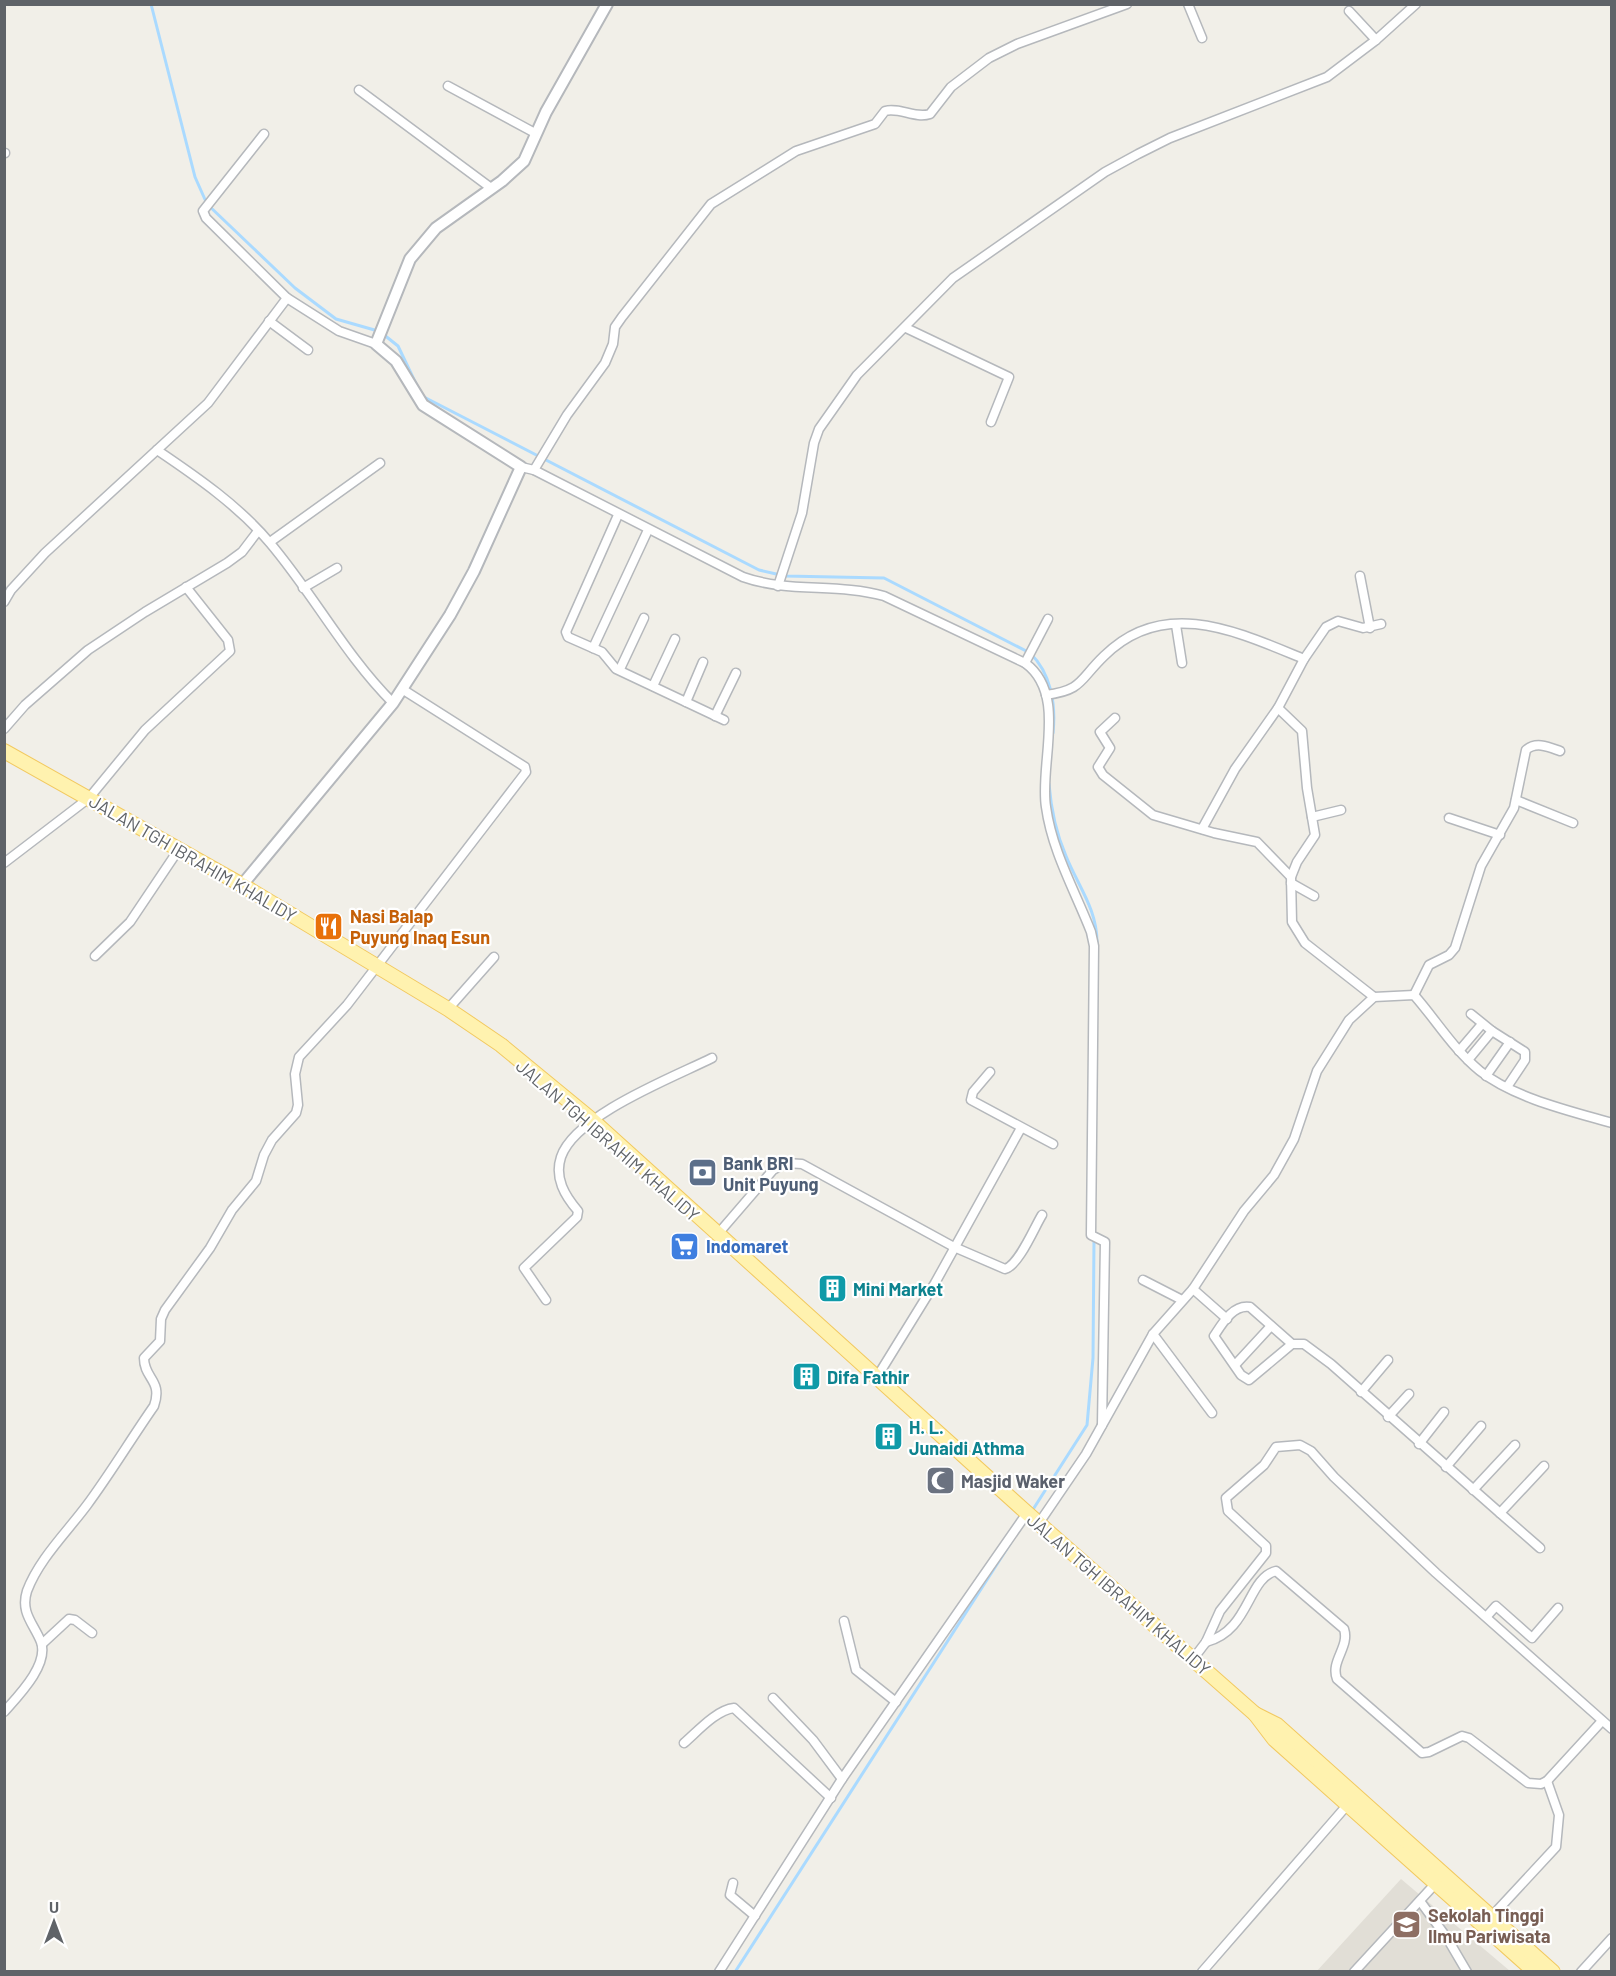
<svg xmlns="http://www.w3.org/2000/svg" width="1616" height="1976" font-family="Barlow,sans-serif">
	<style>
		.education { fill: #e1ded6 }
		.lines { fill: none; stroke-linecap: round; stroke-linejoin: round }
		.stream { stroke: #aadaff; stroke-width: 3 }
		.minor-casing { stroke: #b5b8bc; stroke-width: 11 }
		.tertiary-casing { stroke: #b5b8bc; stroke-width: 14 }
		.primary-casing { stroke: #f2c960; stroke-width: 16 }
		.minor { stroke: #fff; stroke-width: 8 }
		.tertiary { stroke: #fff; stroke-width: 10 }
		.primary { stroke: #fff2af; stroke-width: 14 }
		.labels { text-anchor: middle; dominant-baseline: central; stroke-width: 4.5; stroke-linejoin: round; paint-order: stroke }
		.street-label { font-size: 18px; fill: #5f6368; stroke: #fff }
		.food-label { font-size: 18px; font-weight: bold; fill: #c56008; stroke: #fff; text-anchor: start }
		.service-label { font-size: 18px; font-weight: bold; fill: #4e5e75; stroke: #fff; text-anchor: start }
		.shop-label { font-size: 18px; font-weight: bold; fill: #366cbe; stroke: #fff; text-anchor: start }
		.culture-label { font-size: 18px; font-weight: bold; fill: #0d838f; stroke: #fff; text-anchor: start }
		.worship-label { font-size: 18px; font-weight: bold; fill: #5b616d; stroke: #fff; text-anchor: start }
		.education-label { font-size: 18px; font-weight: bold; fill: #785e54; stroke: #fff; text-anchor: start }
	</style>
	<rect width="100%" height="100%" fill="#f1efe8"/>
	<!-- education -->
	<path class="education" d="M1401 1879 1510 1971 1316 1972Z"/>
	<g class="lines">
		<!-- stream -->
		<g class="stream">
			<path d="M151 4 195 177 207 204 295 288 336 319 378 331"/>
			<path d="M383 334 398 346 418 388"/>
			<path d="M422 396 759 570 785 576 884 578 1030 653C1051 673 1056 704 1053 733"/>
			<path d="M1049 784C1051 809 1056 833 1066 856 1078 886 1097 909 1097 942"/>
			<path d="M1032 1511 1087 1425 1093 1358 1094 1240"/>
			<path d="M735 1972 1010 1544"/>
		</g>
		<defs>
			<g id="minor">
				<path d="M1188 4 1202 38"/>
				<path d="M1349 11 1376 40"/>
				<path d="M448 86 535 133"/>
				<path d="M359 90 491 188"/>
				<path d="M264 134 203 211 206 218 287 298 339 331 376 344"/>
				<path d="M4 153H5"/>
				<path d="M269 321 308 350"/>
				<path d="M906 328 1009 377 991 422"/>
				<path d="M157 450C197 477 239 506 270 543 314 595 345 655 393 703"/>
				<path d="M521 467 534 470 743 577C788 593 837 583 884 596L1025 663C1068 694 1039 764 1046 807 1052 851 1075 891 1091 932L1094 946 1091 1235 1105 1242 1102 1425"/>
				<path d="M534 470 567 415 605 363 613 344 615 327 622 317 711 204 796 151 875 124 885 111C900 107 915 119 930 114L951 87 989 58 1017 44 1127 4"/>
				<path d="M618 515 566 632 568 637 602 652 616 669 724 720"/>
				<path d="M270 542 380 463"/>
				<path d="M1360 576 1370 628"/>
				<path d="M778 586 802 513 814 443 819 429 857 375 953 278 1105 172 1138 154 1170 138 1327 77 1376 40 1416 4"/>
				<path d="M303 588 337 568"/>
				<path d="M4 602 11 590 45 553 208 403 287 298"/>
				<path d="M1176 625 1182 663"/>
				<path d="M593 648 648 530"/>
				<path d="M1025 663 1048 619"/>
				<path d="M620 669 644 618"/>
				<path d="M653 686 675 639"/>
				<path d="M1046 695C1083 690 1079 680 1104 656 1164 596 1238 632 1304 659"/>
				<path d="M686 702 703 662"/>
				<path d="M1278 708 1302 731 1307 788 1315 835 1297 862 1291 877 1292 922 1305 943 1374 997"/>
				<path d="M715 716 736 673"/>
				<path d="M1115 718 1100 732 1110 748 1098 767 1103 775 1153 815 1214 833 1257 842 1291 877"/>
				<path d="M4 729 25 705 88 650 145 612 227 563 242 552 258 531"/>
				<path d="M1516 800 1573 823"/>
				<path d="M1312 817 1341 810"/>
				<path d="M1449 818 1500 835"/>
				<path d="M1202 829 1235 769 1278 708 1304 659 1326 627 1338 621 1363 628 1381 624"/>
				<path d="M4 863 89 798 145 730 230 651 228 640 186 587"/>
				<path d="M1291 883 1314 896"/>
				<path d="M95 956 130 922 179 849"/>
				<path d="M1414 995 1429 965 1449 955 1455 948 1481 866 1514 808 1526 750C1536 741 1549 747 1560 751"/>
				<path d="M448 1009 494 957"/>
				<path d="M1471 1014 1492 1031"/>
				<path d="M1459 1051 1482 1024"/>
				<path d="M1468 1060 1492 1031 1525 1052V1060L1507 1087"/>
				<path d="M990 1072 973 1092 971 1100 1053 1144"/>
				<path d="M1486 1076 1510 1042"/>
				<path d="M717 1235 773 1170 786 1163 802 1164 954 1247 1005 1269C1019 1265 1034 1228 1042 1215"/>
				<path d="M1143 1280 1182 1300"/>
				<path d="M1193 1289 1227 1319"/>
				<path d="M546 1300 524 1268 577 1217 578 1211C565 1196 554 1178 561 1157 575 1115 674 1077 712 1058"/>
				<path d="M1153 1334 1212 1413"/>
				<path d="M1292 1344 1249 1380 1241 1375 1214 1336C1222 1324 1233 1304 1250 1307L1292 1344H1304L1331 1364 1500 1513 1544 1466"/>
				<path d="M1235 1365 1271 1326"/>
				<path d="M877 1377 935 1283 1021 1128"/>
				<path d="M1361 1392 1388 1360"/>
				<path d="M1388 1417 1409 1394"/>
				<path d="M1419 1444 1444 1412"/>
				<path d="M1446 1467 1481 1426"/>
				<path d="M1473 1490 1515 1445"/>
				<path d="M1500 1513 1540 1548"/>
				<path d="M1039 1523 1086 1454 1153 1334 1193 1289 1244 1211 1274 1175 1294 1139 1317 1071 1349 1020 1374 997 1414 995C1436 1020 1454 1050 1480 1071 1514 1098 1570 1111 1612 1123"/>
				<path d="M1487 1616 1496 1606 1532 1638 1558 1608"/>
				<path d="M844 1621 856 1670 896 1702"/>
				<path d="M1206 1642C1250 1631 1247 1578 1276 1571L1344 1629C1350 1647 1330 1661 1337 1679L1422 1753 1429 1752 1462 1736 1469 1738 1528 1783 1541 1784 1547 1781 1602 1721"/>
				<path d="M42 1644 69 1619 75 1620 92 1633"/>
				<path d="M1193 1659 1206 1642 1220 1611 1266 1553V1546L1228 1511 1226 1498 1264 1465 1276 1447 1300 1445 1311 1451 1334 1477 1436 1573 1612 1729"/>
				<path d="M773 1698 813 1740 842 1779"/>
				<path d="M4 1712C18 1696 49 1665 41 1642 34 1624 20 1613 27 1591 39 1559 67 1532 87 1505 110 1474 131 1439 154 1406 163 1380 144 1379 144 1358L160 1341 161 1319 165 1310 210 1248 232 1210 256 1181 264 1155 272 1140 296 1113 298 1105 295 1074 299 1057 347 1005 526 772 525 767 402 689"/>
				<path d="M684 1743C697 1732 716 1710 734 1708L831 1798"/>
				<path d="M733 1883 730 1895 755 1916"/>
				<path d="M1420 1901 1447 1938 1467 1972"/>
				<path d="M1492 1916 1556 1847 1559 1815 1547 1781"/>
				<path d="M719 1972 842 1779 1027 1513"/>
				<path d="M1202 1972 1349 1803"/>
				<path d="M1354 1972 1436 1883"/>
				<path d="M1581 1972 1612 1938"/>
			</g>
			<path id="tertiary" d="M242 885 393 703 450 615 474 571 521 467 423 405 396 361 376 344 410 259 436 228 502 181 524 161 546 112 607 4"/>
			<g id="primary">
				<path d="M4 751 242 885 448 1009 501 1045 592 1120 1027 1513 1255 1714 1274 1739 1535 1972"/>
				<path d="M1255 1714 1277 1725 1553 1972"/>
			</g>
		</defs>
		<!-- minor casing -->
		<use href="#minor" class="minor-casing"/>
		<!-- tertiary casing -->
		<use href="#tertiary" class="tertiary-casing"/>
		<!-- primary casing -->
		<use href="#primary" class="primary-casing"/>
		<!-- minor -->
		<use href="#minor" class="minor"/>
		<!-- tertiary -->
		<use href="#tertiary" class="tertiary"/>
		<!-- primary -->
		<use href="#primary" class="primary"/>
	</g>
	<!-- icons -->
	<defs>
		<symbol id="restaurant-square" viewBox="-11 -11 22 22"><rect x="-9" y="-9" width="18" height="18" rx="4" fill="#e8710a" stroke="#fff"/><path d="M-5-6h1v4h1v-4h1v4h1v-4h1v5L-1.5 .5V6h-2V.5L-5-1ZM5-6V6H3V1.5H1.5Q1.5-4 5-6Z" fill="#fff"/></symbol>
		<symbol id="bank-square" viewBox="-11 -11 22 22"><rect x="-9" y="-9" width="18" height="18" rx="4" fill="#5c6f8a" stroke="#fff"/><path d="M-6-4H6V4H-6ZM0-2.3a2.3 2.3 0 1 0 0 4.6a2.3 2.3 0 1 0 0-4.6Z" fill="#fff"/></symbol>
		<symbol id="supermarket-square" viewBox="-11 -11 22 22"><rect x="-9" y="-9" width="18" height="18" rx="4" fill="#3f7fe0" stroke="#fff"/><path d="M-6-5.5h2.5l.6 2H6L4.5 2H-2.5L-4.4-4H-6ZM-1.5 3.2a1.3 1.3 0 1 0 .1 0ZM3 3.2a1.3 1.3 0 1 0 .1 0Z" fill="#fff"/></symbol>
		<symbol id="building-square" viewBox="-11 -11 22 22"><rect x="-9" y="-9" width="18" height="18" rx="4" fill="#0f9aa8" stroke="#fff"/><path d="M-4-6H4V6H1V3H-1V6H-4ZM-2.5-4.3h1.7v1.8h-1.7ZM.8-4.3h1.7v1.8H.8ZM-2.5-1h1.7V.8h-1.7ZM.8-1h1.7V.8H.8Z" fill="#fff"/></symbol>
		<symbol id="mosque-square" viewBox="-11 -11 22 22"><rect x="-9" y="-9" width="18" height="18" rx="4" fill="#6b7280" stroke="#fff"/><path d="M3.5-4.9A6 6 0 1 0 3.5 4.9A5 5 0 1 1 3.5-4.9Z" fill="#fff"/></symbol>
		<symbol id="school-square" viewBox="-11 -11 22 22"><rect x="-9" y="-9" width="18" height="18" rx="4" fill="#8d6e63" stroke="#fff"/><path d="M0-5L7-2L0 1L-7-2ZM-4 1L0 2.5L4 1V4Q0 6-4 4Z" fill="#fff"/></symbol>
	</defs>
	<g fill-rule="evenodd">
		<use href="#restaurant-square" x="312" y="910" width="33" height="33"/>
		<use href="#bank-square" x="686" y="1156" width="33" height="33"/>
		<use href="#supermarket-square" x="668" y="1230" width="33" height="33"/>
		<use href="#building-square" x="816" y="1272" width="33" height="33"/>
		<use href="#building-square" x="790" y="1360" width="33" height="33"/>
		<use href="#building-square" x="872" y="1420" width="33" height="33"/>
		<use href="#mosque-square" x="924" y="1464" width="33" height="33"/>
		<use href="#school-square" x="1390" y="1908" width="33" height="33"/>
	</g>
	<g class="labels">
		<!-- street labels -->
		<g class="street-label">
			<text transform="translate(193 858) rotate(30)">JALAN TGH IBRAHIM KHALIDY</text>
			<text transform="translate(608 1140) rotate(41)">JALAN TGH IBRAHIM KHALIDY</text>
			<text transform="translate(1119 1594) rotate(41)">JALAN TGH IBRAHIM KHALIDY</text>
		</g>
		<!-- food labels -->
		<g class="food-label">
			<text x="350" y="916">Nasi Balap<tspan x="350" dy="21">Puyung Inaq Esun</tspan></text>
		</g>
		<!-- service labels -->
		<g class="service-label">
			<text x="723" y="1163">Bank BRI<tspan x="723" dy="21">Unit Puyung</tspan></text>
		</g>
		<!-- shop labels -->
		<g class="shop-label">
			<text x="706" y="1246">Indomaret</text>
		</g>
		<!-- culture labels -->
		<g class="culture-label">
			<text x="853" y="1289">Mini Market</text>
			<text x="827" y="1377">Difa Fathir</text>
			<text x="909" y="1427">H. L.<tspan x="909" dy="21">Junaidi Athma</tspan></text>
		</g>
		<!-- worship labels -->
		<g class="worship-label">
			<text x="961" y="1481">Masjid Waker</text>
		</g>
		<!-- education labels -->
		<g class="education-label">
			<text x="1428" y="1915">Sekolah Tinggi<tspan x="1428" dy="21">Ilmu Pariwisata</tspan></text>
		</g>
	</g>
	<!-- border -->
	<rect width="1616" height="1976" fill="none" stroke="#5f6368" stroke-width="12"/>
	<!-- north arrow -->
	<g transform="translate(54 1922)" stroke="#ffffff" stroke-width="4.5" paint-order="stroke">
	<path d="M0-4.5L10 22L0 15L-10 22Z" fill="#5f6368"/>
	<text y="-9" font-size="16" font-weight="bold" text-anchor="middle" fill="#5f6368">U</text>
	</g>
</svg>
